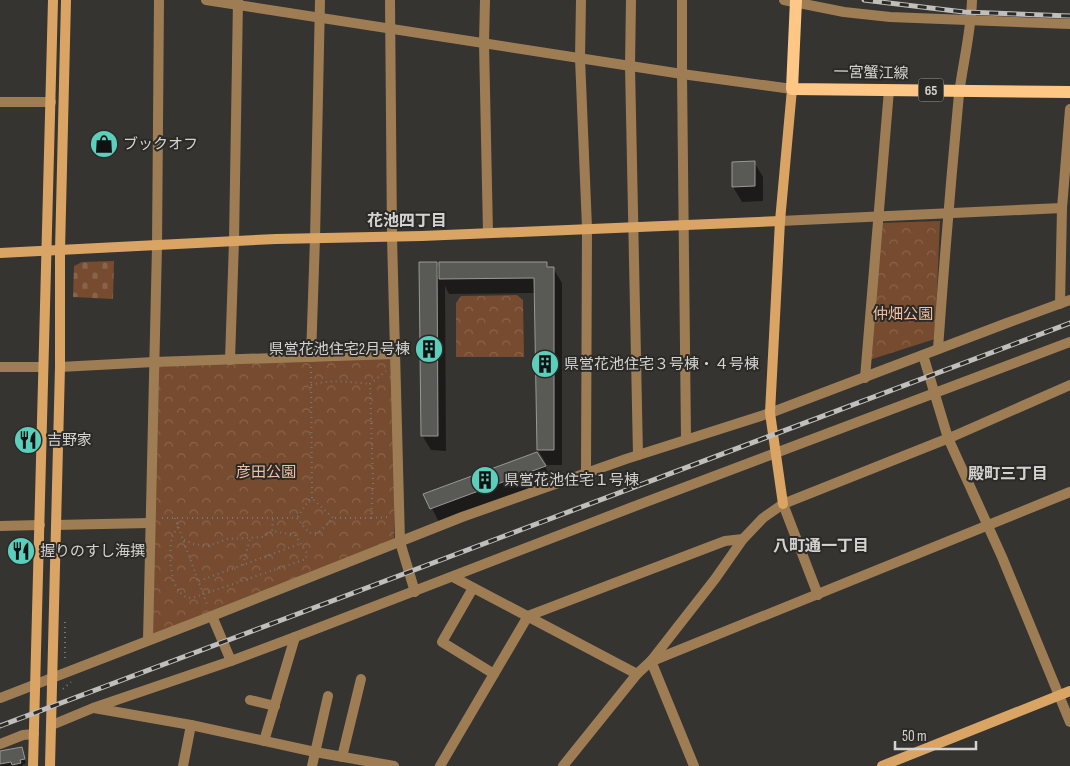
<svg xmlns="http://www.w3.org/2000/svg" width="1070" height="766" font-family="'Sofia Sans Condensed','Noto Sans JP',sans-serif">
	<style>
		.cemetery { fill: url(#cemetery-stones) }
		.park { fill: url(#park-crowns) }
		.shadow { fill: #0007 }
		.building { fill: #595956; stroke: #999994 }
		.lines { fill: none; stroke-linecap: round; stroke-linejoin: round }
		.path { stroke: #787775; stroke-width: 2; stroke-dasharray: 1 4; stroke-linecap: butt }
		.street { stroke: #9e7d55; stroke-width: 10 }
		.secondary { stroke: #daa564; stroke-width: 10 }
		.primary { stroke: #fec786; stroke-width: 12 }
		.rail-casing { stroke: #c0bfbd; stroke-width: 5 }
		.rail { stroke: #2b2a27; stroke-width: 3; stroke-dasharray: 9; stroke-linecap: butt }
		.labels { text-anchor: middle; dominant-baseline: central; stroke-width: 4; stroke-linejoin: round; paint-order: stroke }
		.shield { fill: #2b2a27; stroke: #a1a09e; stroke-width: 1 }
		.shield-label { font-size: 14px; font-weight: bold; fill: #d4d3d1 }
		.street-label { font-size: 15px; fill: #d4d3d1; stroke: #2b2a27 }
		.poi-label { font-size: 15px; fill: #d4d3d1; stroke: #2b2a27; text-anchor: start }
		.park-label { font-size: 15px; fill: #f3bfa0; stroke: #2b2a27 }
		.neighbourhood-label { font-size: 16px; font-weight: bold; fill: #d4d3d1; stroke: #2b2a27 }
	</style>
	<defs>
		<pattern id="cemetery-stones" width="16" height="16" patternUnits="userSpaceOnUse" patternTransform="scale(1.25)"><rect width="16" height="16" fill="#764b2f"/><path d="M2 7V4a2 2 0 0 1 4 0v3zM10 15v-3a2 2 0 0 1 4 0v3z" fill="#89644c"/></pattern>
		<pattern id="park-crowns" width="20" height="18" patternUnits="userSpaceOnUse" patternTransform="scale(1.25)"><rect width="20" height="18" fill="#764b2f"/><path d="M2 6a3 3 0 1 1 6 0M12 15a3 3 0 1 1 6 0" fill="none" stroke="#89644c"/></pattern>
	</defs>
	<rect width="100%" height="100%" fill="#353431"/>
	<!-- cemetery -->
	<path class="cemetery" d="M114 261 113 299 73 297 74 266 82 262Z"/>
	<!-- park -->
	<g class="park">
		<path d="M940 221 935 339 866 361 881 223Z"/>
		<path d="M517 295 523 300 524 357H456V303L461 296Z"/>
		<path d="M394 356V541L150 636 156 366Z"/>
	</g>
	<!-- shadow -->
	<g class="shadow">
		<path d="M754 162 763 177V201L742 202 733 187V163Z"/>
		<path d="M436 263 441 271 546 263 549 268H553L562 283V465H547L538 450 536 293 449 294 445 286 446 451 431 450 422 435Z"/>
		<path d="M537 453 553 481 440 524 425 495Z"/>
		<path d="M21 748 26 763 22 765V766H0V753Z"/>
	</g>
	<!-- building -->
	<g class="building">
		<path d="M755 161V186L732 187V162Z"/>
		<path d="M419 262H437L438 436H421Z"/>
		<path d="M439 262H547V267H554V450H537L534 278 439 279Z"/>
		<path d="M537 452 546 466 430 509 423 494Z"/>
		<path d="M22 747 25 759 20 760 21 763 12 765 11 762 0 764V751Z"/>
	</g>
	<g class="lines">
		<!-- path -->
		<g class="path">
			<path d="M311 367 312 500"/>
			<path d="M311 385C330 379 350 382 370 384"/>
			<path d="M162 518H297L309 533H318L333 518 314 500H309L297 518"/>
			<path d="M175 518 208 607"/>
			<path d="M335 518H371L373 483 370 384 386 371"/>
			<path d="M371 518 388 517"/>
			<path d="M178 527C176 531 173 534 172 537 168 553 169 598 192 598L306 559 307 553 295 535 272 531 273 518"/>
			<path d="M184 540 193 544 208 546 228 539 263 537 272 531"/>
			<path d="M243 565 250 539"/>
			<path d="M199 581 302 543"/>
			<path d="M65 622V658L67 661"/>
			<path d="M63 689 71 682"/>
		</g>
		<!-- street -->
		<g class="street">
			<path d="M206 0 682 74 792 89"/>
			<path d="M390 0 392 237 400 542 415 592"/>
			<path d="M485 0 484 43 488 233"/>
			<path d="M581 0 580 58 587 228 586 473"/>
			<path d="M631 0 630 66 638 455"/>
			<path d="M682 0V74L686 439"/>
			<path d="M784 0 844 12 890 17 1070 24"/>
			<path d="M0 102H51"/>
			<path d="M780 221 1062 208"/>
			<path d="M1060 304 1062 208 1070 109"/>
			<path d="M938 349C944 264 951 179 959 94 963 63 971 32 972 0"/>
			<path d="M923 355 948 438 1002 557 1070 722"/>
			<path d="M311 357 315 238 320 0"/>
			<path d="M230 360 234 241 238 0"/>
			<path d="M0 367H43"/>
			<path d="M60 367 154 362 395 354"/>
			<path d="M865 378 889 90"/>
			<path d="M783 504 818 595"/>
			<path d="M56 525 149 523"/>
			<path d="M0 526 40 525"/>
			<path d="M453 577 637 674"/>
			<path d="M473 588 442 642 494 674"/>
			<path d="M212 616 231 661"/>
			<path d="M148 640 157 246 159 0"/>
			<path d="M651 661 694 766"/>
			<path d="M652 661 1070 492"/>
			<path d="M0 698 212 616 462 517 626 459 770 413 1007 323 1070 300"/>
			<path d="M250 700 275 706"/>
			<path d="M94 708 191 725 315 752 394 766"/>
			<path d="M52 725 93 708 231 661 295 637 630 508 1070 342"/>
			<path d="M264 741 295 637"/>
			<path d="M0 744 23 735 34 734"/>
			<path d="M342 757 361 679"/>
			<path d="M183 766 191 725"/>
			<path d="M312 766 328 696"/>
			<path d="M440 766 528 616 725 541 743 539"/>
			<path d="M563 766 637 674 651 661 715 579 743 539 763 518 783 504 954 436 1070 385"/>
		</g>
		<!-- secondary -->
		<g class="secondary">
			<path d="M0 253 276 239 422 236 780 221"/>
			<path d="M783 504 770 413 780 221 792 89"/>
			<path d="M33 766 53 0"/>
			<path d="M50 766 60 367V251L66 0"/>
			<path d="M882 766 1070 691"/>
		</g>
		<!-- primary -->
		<path class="primary" d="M796 0 792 89 1070 92"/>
		<defs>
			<g id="rail">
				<path d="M864 0 964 12 1070 16"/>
				<path d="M0 726 1070 323"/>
			</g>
		</defs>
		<!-- rail casing -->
		<use href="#rail" class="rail-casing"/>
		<!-- rail -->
		<use href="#rail" class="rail"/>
	</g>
	<!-- icons -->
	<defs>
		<symbol id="shop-disc" viewBox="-11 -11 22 22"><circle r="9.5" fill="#5bcebc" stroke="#2b2a27"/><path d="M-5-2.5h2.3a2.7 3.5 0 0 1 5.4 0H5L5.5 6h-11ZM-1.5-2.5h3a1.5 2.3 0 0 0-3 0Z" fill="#111"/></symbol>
		<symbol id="building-disc" viewBox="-11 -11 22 22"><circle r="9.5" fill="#5bcebc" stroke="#2b2a27"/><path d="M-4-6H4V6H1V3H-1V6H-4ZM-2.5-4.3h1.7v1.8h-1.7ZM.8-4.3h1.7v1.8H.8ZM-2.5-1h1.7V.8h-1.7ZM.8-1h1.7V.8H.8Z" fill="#111"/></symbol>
		<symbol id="restaurant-disc" viewBox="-11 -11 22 22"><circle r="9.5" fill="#5bcebc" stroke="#2b2a27"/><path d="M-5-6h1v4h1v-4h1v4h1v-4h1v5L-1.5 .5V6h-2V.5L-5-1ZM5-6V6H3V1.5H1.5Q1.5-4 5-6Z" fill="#111"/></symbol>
	</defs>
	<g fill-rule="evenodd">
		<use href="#shop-disc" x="88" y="128" width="32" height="32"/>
		<use href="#building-disc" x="413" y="333" width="32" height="32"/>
		<use href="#building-disc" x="529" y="348" width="32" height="32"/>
		<use href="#restaurant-disc" x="12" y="424" width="32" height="32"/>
		<use href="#building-disc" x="469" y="464" width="32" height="32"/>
		<use href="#restaurant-disc" x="5" y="535" width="32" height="32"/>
	</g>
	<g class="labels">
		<!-- shield labels -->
		<rect class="shield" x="918.5" y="78.5" width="25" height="23" rx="4"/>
		<g class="shield-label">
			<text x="931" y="90">65</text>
		</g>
		<!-- street labels -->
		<g class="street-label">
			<text transform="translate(871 73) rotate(1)">一宮蟹江線</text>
		</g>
		<!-- poi labels -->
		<g class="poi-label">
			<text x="123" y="144">ブックオフ</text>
			<text x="410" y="349" text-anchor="end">県営花池住宅2月号棟</text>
			<text x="564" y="364">県営花池住宅３号棟・４号棟</text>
			<text x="47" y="440">吉野家</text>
			<text x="504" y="480">県営花池住宅１号棟</text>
			<text x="40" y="551">握りのすし海撰</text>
		</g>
		<!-- park labels -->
		<g class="park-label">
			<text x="903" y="314">仲畑公園</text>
			<text x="266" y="472">彦田公園</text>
		</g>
		<!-- neighbourhood labels -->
		<g class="neighbourhood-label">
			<text x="407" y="221">花池四丁目</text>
			<text x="1008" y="474">殿町三丁目</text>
			<text x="821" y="546">八町通一丁目</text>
		</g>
	</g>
	<!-- scale -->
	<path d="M895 741v8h81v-8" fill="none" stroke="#d4d3d1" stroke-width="2.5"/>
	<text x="902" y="741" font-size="15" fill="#d4d3d1" stroke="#2b2a27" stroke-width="4" paint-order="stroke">50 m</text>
</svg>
